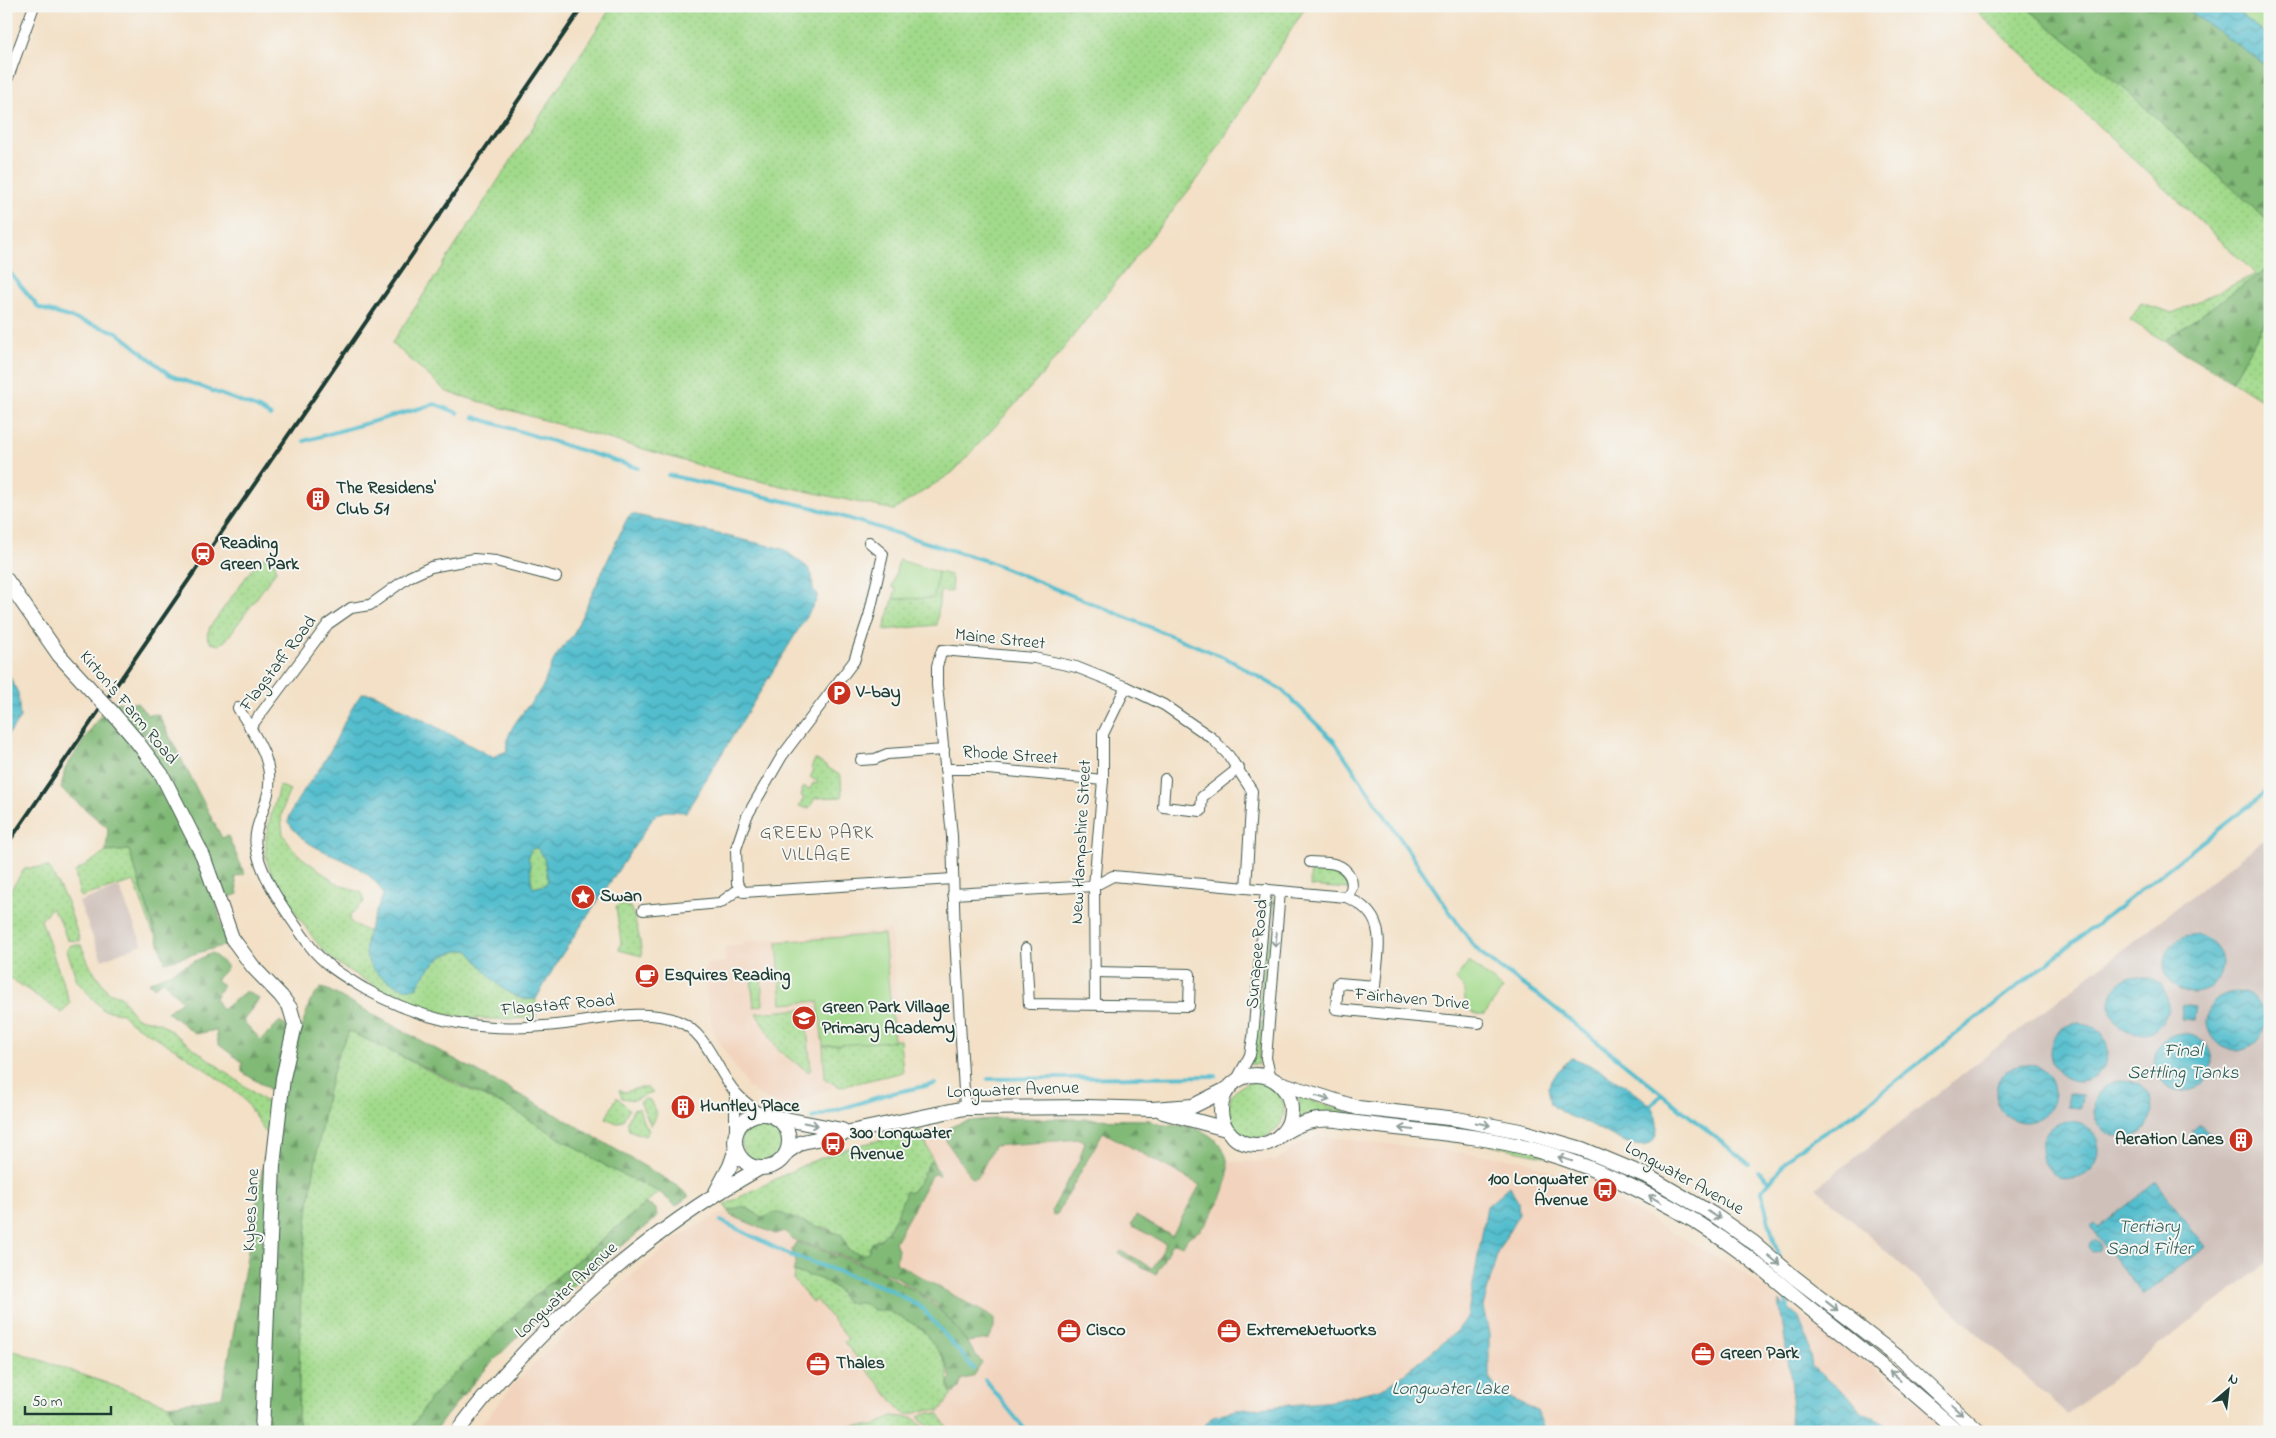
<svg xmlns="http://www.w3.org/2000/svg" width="2276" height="1438" font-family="'Indie Flower',sans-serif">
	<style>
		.built { fill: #f2d4be }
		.industrial { fill: #cfc0ba }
		.grass { fill: url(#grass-dots); stroke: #608c60 }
		.forest { fill: url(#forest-firs); stroke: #507c56 }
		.park { fill: #a2da8b; stroke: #608c60 }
		.water { fill: url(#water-waves); stroke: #387d80; fill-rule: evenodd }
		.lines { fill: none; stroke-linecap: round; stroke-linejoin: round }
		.stream { stroke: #52bdcd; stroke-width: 4 }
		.street-casing { stroke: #3f554a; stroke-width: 12 }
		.secondary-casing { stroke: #3f554a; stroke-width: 16 }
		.street { stroke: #fff; stroke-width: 10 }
		.secondary { stroke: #fff; stroke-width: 14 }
		.rail { stroke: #1f3d34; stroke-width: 4 }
		.secondary-bridge-casing { stroke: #3f554a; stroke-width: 16; stroke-linecap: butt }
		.secondary-bridge { stroke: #fff; stroke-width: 14 }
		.oneway { stroke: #8f9e9a }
		.labels { text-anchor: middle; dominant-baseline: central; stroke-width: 4; stroke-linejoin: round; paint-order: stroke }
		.poi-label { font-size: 18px; font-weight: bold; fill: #1f3d34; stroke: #f6f6f2; text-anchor: start }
		.street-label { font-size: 18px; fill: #1f3d34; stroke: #f6f6f2 }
		.neighbourhood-label { font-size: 19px; letter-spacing: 1px; fill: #696458; stroke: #f6f6f2 }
		.water-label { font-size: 19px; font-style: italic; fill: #2c5d5a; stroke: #f6f6f2 }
	</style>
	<defs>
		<pattern id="grass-dots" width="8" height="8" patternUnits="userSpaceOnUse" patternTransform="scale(1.25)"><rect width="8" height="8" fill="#a2da8b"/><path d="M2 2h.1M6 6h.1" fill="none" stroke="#8bbc79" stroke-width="1.8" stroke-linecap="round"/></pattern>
		<pattern id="forest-firs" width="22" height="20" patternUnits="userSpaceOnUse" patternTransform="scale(1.25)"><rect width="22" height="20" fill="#81ba77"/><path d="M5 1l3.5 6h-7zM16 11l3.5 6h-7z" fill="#699862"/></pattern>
		<pattern id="water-waves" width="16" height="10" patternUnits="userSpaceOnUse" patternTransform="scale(1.25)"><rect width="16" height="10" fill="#52bdcd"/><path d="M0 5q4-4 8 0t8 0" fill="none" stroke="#439ba7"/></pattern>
	</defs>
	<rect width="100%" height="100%" fill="#f6f6f2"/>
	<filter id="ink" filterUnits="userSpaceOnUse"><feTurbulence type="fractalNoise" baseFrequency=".02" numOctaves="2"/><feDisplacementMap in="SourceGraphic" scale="10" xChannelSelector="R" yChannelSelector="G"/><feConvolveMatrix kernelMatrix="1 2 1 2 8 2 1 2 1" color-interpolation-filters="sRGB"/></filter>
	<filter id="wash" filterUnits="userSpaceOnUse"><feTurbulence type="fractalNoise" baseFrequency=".0096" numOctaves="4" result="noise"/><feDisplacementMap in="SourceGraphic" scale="20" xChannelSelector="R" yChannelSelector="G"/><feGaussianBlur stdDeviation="1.12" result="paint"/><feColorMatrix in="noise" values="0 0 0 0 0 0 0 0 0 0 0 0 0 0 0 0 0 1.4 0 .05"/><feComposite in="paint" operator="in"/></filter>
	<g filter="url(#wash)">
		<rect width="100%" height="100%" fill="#f3e0c6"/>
		<!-- built -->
		<g class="built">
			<path d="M891 930 903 1072 826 1090 794 1104 790 1108 764 1099 748 1087 716 1037 708 1010 704 970 706 969V964L725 962 724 947 744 945V942Z"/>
			<path d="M979 1126 1185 1135 1219 1162 1276 1161 1297 1145 1318 1136 1524 1160 1611 1197 1739 1270 1962 1432H475L516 1382 584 1315 676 1239 695 1227 811 1168 918 1135Z"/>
		</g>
		<!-- industrial -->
		<g class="industrial">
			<path d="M2270 835V1262L2067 1414 1816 1188Z"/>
			<path d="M119 887 142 944 102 960 79 902Z"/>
		</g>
		<!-- grass -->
		<g class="grass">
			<path d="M612 6H1306L1200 176 1043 374 953 472 894 510 736 476 447 392 392 343Z"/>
			<path d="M1971 6H2025L2127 91 2270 223V266L2164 341 2130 320 2141 303 2173 313 2256 274Z"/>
			<path d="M2270 314V405L2232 381Z"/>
			<path d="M266 557 275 561 276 571 226 640 219 645 211 643 207 636 210 627 259 559Z"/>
			<path d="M938 572 950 575 952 579 951 592 940 591 937 625 884 630 893 599 933 598Z"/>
			<path d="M815 759 841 776 842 797 815 798 809 809 799 806 804 798 801 796 803 791 801 790 803 787 810 789 813 783 817 784 818 782 810 777 814 770 811 768Z"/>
			<path d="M279 785 290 790 284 804 281 819 283 834 292 847 301 857 338 884 362 893 364 902 350 915 351 923 369 932 366 942 415 988C430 966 440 951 468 950L502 988 523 1000 536 999V1017C470 1024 422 1015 365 980 351 972 336 964 325 952 313 939 303 924 294 909 282 892 267 873 266 852 264 828 275 807 279 785Z"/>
			<path d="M538 848 544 858 548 880 545 885 533 888C529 877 532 868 528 857L531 849Z"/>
			<path d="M129 850 155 933H153L134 881 80 897 75 872 106 852Z"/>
			<path d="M1311 864 1344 871 1349 889 1310 886Z"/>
			<path d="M49 867 67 902 80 941 67 940 60 920 51 908 41 920 70 1003 62 1013 6 975V897L25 868Z"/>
			<path d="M1270 899 1274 901 1264 1017H1258Z"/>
			<path d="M619 904 630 907C637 922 640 940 642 956L619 950 621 942 616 907Z"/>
			<path d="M71 945H81L89 964 108 992 121 996 135 1017 160 1023 274 1108 269 1138 241 1095 182 1053 130 1022 121 1013 103 1010 77 981 67 950Z"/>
			<path d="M761 978 763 1005 754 1007 751 979Z"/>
			<path d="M805 1009 811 1069 809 1072 779 1051 756 1013Z"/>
			<path d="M1258 1022H1263L1258 1065 1249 1064Z"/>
			<path d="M349 1031 456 1084 512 1109 611 1169 659 1192 533 1297 431 1397 409 1432H298L301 1280 310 1195 327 1094 338 1054Z"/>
			<path d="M900 1040 903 1072 840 1087 825 1079 823 1046Z"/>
			<circle cx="1256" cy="1110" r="28"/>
			<path d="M639 1088H648L653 1092 634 1100 622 1098 619 1090 625 1092Z"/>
			<path d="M617 1097 629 1109 623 1120 617 1123 606 1118Z"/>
			<path d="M1299 1097 1357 1114 1464 1124 1549 1142 1642 1177 1639 1183 1607 1169 1330 1112 1308 1114 1299 1119Z"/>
			<path d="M645 1099 650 1100 656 1113 651 1126 640 1102Z"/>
			<path d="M639 1108 643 1122 649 1130 645 1136 629 1130 627 1122 633 1110Z"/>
			<circle cx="763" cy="1140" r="22"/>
			<path d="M921 1130 933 1162 930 1161C927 1173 917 1184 910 1193L906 1192 897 1215 885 1236 872 1243 868 1252 863 1255 848 1250 844 1238 825 1227H815L773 1214 763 1218 746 1207 729 1211 724 1205 808 1163 848 1148Z"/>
			<path d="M795 1273C810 1274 824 1279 835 1288 842 1293 842 1302 852 1304 855 1304 859 1302 863 1303 877 1312 877 1307 888 1311 925 1324 950 1351 949 1390L952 1394 940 1411 926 1410 908 1415 902 1412 844 1342 848 1339 816 1299 812 1302 794 1280Z"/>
			<path d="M6 1348 169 1405 178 1432H6Z"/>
			<path d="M929 1413 939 1414 949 1432H939L935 1426 930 1428 918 1417Z"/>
			<path d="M892 1416 914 1418 928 1432H842L852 1426H874Z"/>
		</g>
		<!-- forest -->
		<g class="forest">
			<path d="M2025 6H2182L2270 68V223L2127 91Z"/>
			<path d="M2270 266V314L2232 381 2164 341Z"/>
			<path d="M109 702 137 703 148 715 158 714 222 838 228 836 245 874 235 877 238 894 216 902 226 945 165 962 129 850 106 852 108 828 61 789 65 769Z"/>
			<path d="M212 953 228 967 216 980 223 985 215 998 222 1010 246 991 259 999 243 1021 261 1040 280 1021 291 1031 286 1078 310 1001 321 988 328 990 566 1120 676 1185 689 1196 676 1206 659 1192 611 1169 512 1109 349 1031 338 1054 327 1094 310 1195 301 1280 298 1432H268L257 1405 253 1432H178L169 1405 222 1397 276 1093 242 1072V1062L218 1044 216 1030 196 1034 167 1012 182 1001 163 981 154 987 148 983Z"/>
			<path d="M1003 1118 1150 1120C1163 1129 1178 1123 1191 1127 1247 1144 1230 1194 1202 1228 1198 1233 1193 1233 1189 1237 1186 1239 1185 1243 1183 1246L1174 1243 1171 1245 1156 1274 1119 1254 1121 1251 1153 1268 1166 1244 1131 1225 1136 1216 1172 1236 1200 1185 1103 1132 1057 1214 1053 1215 1052 1210 1079 1161 1085 1142 1080 1139 994 1146 978 1177 972 1178 946 1141 948 1129C961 1119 987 1120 1003 1118Z"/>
			<path d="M930 1161 933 1162 939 1175 932 1174 895 1242 898 1249 896 1263 994 1318V1328L989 1339 967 1342 936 1304 898 1278 852 1259 792 1239 784 1231 775 1234 730 1215 729 1211 743 1206 763 1218 776 1212 842 1235 848 1250 863 1255 868 1252 872 1243 880 1240 888 1231 897 1215 906 1191 910 1193 919 1182Z"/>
			<path d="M645 1204 651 1205 656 1209 657 1216 653 1221C574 1284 493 1350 434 1432H409L431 1397 533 1297Z"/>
			<path d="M796 1242C844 1258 893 1272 933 1304 951 1318 968 1345 982 1363L973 1377 962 1379 959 1388 952 1394 949 1385 951 1377 945 1360 921 1328 888 1311 874 1310 863 1303H847C843 1299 842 1294 838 1290 826 1278 809 1276 793 1272L796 1261 792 1250Z"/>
		</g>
		<!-- park -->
		<g class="park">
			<path d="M2229 6H2270V36Z"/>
			<path d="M899 560 938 572 934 598 893 599 896 589 892 587Z"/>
			<path d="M884 934 894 1041 823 1046 818 1001 782 1004 777 942Z"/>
			<path d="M1469 961 1503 989 1485 1014C1467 1017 1464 1002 1464 988L1455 979Z"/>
		</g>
		<!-- water -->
		<g class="water">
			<path d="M2182 6H2229L2270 36V68Z"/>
			<path d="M632 514 783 549 807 567 812 575 813 590 818 594 816 601 686 812 666 811 655 815 559 959 536 999C505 1003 487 971 468 950 440 951 430 966 416 988 404 990 397 986 387 980 349 959 371 926 383 895 376 870 334 857 314 846 304 841 294 831 288 822 293 801 310 783 322 765 337 742 345 715 362 693L375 694 492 757 507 751C503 729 531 705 542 688 546 681 547 673 551 666 556 654 565 644 573 635L623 527 628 517ZM537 848 544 858 548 880 545 885 533 888C529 877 532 868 528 857L531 849ZM584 890 587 892 590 897 588 901 582 903 579 901 577 895Z"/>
			<path d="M6 669 18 693 20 718 6 738Z"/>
			<circle cx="2193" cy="964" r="29"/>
			<circle cx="2139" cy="1005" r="29"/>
			<circle cx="2236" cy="1021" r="29"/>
			<path d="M2182 1005 2196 1007 2194 1020 2181 1019Z"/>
			<circle cx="2079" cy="1052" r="29"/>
			<circle cx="2183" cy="1062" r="29"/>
			<path d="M1571 1058C1587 1060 1644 1095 1652 1108 1656 1115 1659 1126 1656 1134 1650 1160 1613 1136 1598 1128 1583 1120 1564 1117 1551 1104L1548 1087 1558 1071Z"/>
			<circle cx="2025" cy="1093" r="29"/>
			<circle cx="2123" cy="1109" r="29"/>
			<path d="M2069 1093 2082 1095 2080 1108 2067 1107Z"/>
			<circle cx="2070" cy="1150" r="29"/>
			<path d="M2200 1124 2210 1136 2207 1139 2205 1136 2200 1140 2192 1131Z"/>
			<path d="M2156 1182 2206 1247 2143 1295 2090 1227 2094 1224 2098 1228Z"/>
			<path d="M1510 1186 1518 1202 1519 1214 1498 1251 1483 1307 1489 1333V1377L1500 1393 1537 1411 1545 1432H1199L1213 1416 1236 1410 1333 1401 1387 1387 1456 1332 1467 1318 1487 1206Z"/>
			<circle cx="2094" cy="1246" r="6"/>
			<path d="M1779 1301 1799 1317 1808 1342 1812 1367 1853 1401 1862 1412 1901 1432H1781L1790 1425 1792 1387Z"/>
		</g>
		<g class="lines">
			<!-- stream -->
			<g class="stream">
				<path d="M6 268 39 308 117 332 170 375 257 408 271 416"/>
				<path d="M474 417 638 468"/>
				<path d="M304 441 435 404 458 413"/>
				<path d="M668 475 811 507 990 562 1226 658 1282 690 1335 742 1452 915 1473 945 1486 958 1545 1000 1749 1164"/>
				<path d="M988 1079 1216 1076"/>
				<path d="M1651 1106 1662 1094"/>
				<path d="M812 1118 888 1094 935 1084"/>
				<path d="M1758 1171 1770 1181"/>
				<path d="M721 1221 788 1254 889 1289 922 1308 974 1369"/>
				<path d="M1779 1259 1761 1192 1794 1152 1855 1113 2270 789"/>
				<path d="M1785 1293 1788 1308"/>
				<path d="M985 1380 1027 1432"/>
			</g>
		</g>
	</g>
	<g filter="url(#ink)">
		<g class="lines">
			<defs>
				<g id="street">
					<path d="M6 83 34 6"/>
					<path d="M869 542 883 554 869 616 854 661 782 756 747 816 736 849 737 883 743 892 953 879"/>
					<path d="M238 708C256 737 278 765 266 801 262 816 253 831 256 847 261 879 291 919 310 946 324 965 345 977 365 989 432 1026 490 1033 565 1024 601 1020 644 1007 678 1021 708 1033 716 1071 736 1093 743 1101 752 1107 759 1114"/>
					<path d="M250 728 328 624 351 608 370 605 409 577 431 567 474 559 496 561 556 577"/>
					<path d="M861 760 875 759 887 754 944 750"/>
					<path d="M945 769H988L1103 780"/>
					<path d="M1165 779 1163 807 1201 811 1202 797 1239 768"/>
					<path d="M1310 862C1318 863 1326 862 1334 864 1350 868 1358 885 1346 897"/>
					<path d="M953 894 1094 886 1113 876 1346 897C1390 915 1378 947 1375 986L1338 983 1336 1009 1479 1023"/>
					<path d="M643 910 720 903 739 889"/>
					<path d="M1026 948 1029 1004 1189 1006 1190 974 1095 972"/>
					<path d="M1095 1004 1094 886 1103 780V734L1126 687"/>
					<path d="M1271 1078 1266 1058 1280 891"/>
					<path d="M1236 1081 1250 1055 1253 1037 1266 889"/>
					<path d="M735 1093V1135"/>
					<path d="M965 1108 955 937 952 836 937 685V666L942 650 1034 658 1076 667 1126 687 1164 705 1212 738 1229 756 1252 791 1246 888"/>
				</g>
				<g id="secondary">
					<path d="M6 579 59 655 91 690"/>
					<path d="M111 711 135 739 162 775 203 856 232 938 254 968 281 996 290 1008 295 1025 283 1078 273 1166 262 1432"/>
					<circle cx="1256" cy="1110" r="35"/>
					<path d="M1277 1082 1358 1108 1457 1119 1520 1131 1582 1149 1649 1177 1714 1215 1754 1243 1794 1277 1899 1358 1979 1432"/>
					<path d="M1163 1112 1226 1129"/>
					<circle cx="762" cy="1141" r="27"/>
					<path d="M775 1117 842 1130"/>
					<path d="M1279 1136C1298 1123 1314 1118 1337 1120 1403 1131 1470 1132 1535 1150 1606 1169 1687 1211 1746 1256 1767 1272 1787 1290 1807 1306 1859 1347 1909 1388 1958 1432"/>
					<path d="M787 1152 802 1142 965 1108 1087 1107 1152 1109 1193 1106 1229 1088"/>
					<path d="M716 1192 730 1166 736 1149"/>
					<path d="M457 1432C534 1329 648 1231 760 1168"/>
				</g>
			</defs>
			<!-- street casing -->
			<use href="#street" class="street-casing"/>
			<!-- secondary casing -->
			<use href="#secondary" class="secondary-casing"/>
			<!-- street -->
			<use href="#street" class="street"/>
			<!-- secondary -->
			<use href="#secondary" class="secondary"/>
			<!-- rail -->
			<path class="rail" d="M6 846 583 6"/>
			<defs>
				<path id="secondary-bridge" d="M91 690 111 711"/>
			</defs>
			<!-- secondary-bridge casing -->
			<use href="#secondary-bridge" class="secondary-bridge-casing"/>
			<!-- secondary-bridge -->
			<use href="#secondary-bridge" class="secondary-bridge"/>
		</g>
		<!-- one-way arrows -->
		<defs><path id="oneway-shaft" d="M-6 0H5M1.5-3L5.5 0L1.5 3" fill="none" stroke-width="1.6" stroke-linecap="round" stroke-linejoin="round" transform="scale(1.25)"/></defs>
		<g class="oneway">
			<use href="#oneway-shaft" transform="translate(1276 940) rotate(95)"/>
			<use href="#oneway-shaft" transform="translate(1323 1098) rotate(18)"/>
			<use href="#oneway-shaft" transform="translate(811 1124) rotate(11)"/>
			<use href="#oneway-shaft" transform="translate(1483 1124) rotate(11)"/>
			<use href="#oneway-shaft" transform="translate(1406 1129) rotate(-173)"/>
			<use href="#oneway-shaft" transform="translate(1565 1159) rotate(-162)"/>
			<use href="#oneway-shaft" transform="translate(1655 1199) rotate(-149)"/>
			<use href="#oneway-shaft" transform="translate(1714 1215) rotate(32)"/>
			<use href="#oneway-shaft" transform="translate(1774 1260) rotate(40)"/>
			<use href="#oneway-shaft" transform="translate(1832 1306) rotate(38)"/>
			<use href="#oneway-shaft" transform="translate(1895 1376) rotate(-139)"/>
			<use href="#oneway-shaft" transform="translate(1957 1410) rotate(42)"/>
		</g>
	</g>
	<!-- icons -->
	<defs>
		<symbol id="building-disc" viewBox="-11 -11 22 22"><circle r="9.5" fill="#c8321e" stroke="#f6f6f2"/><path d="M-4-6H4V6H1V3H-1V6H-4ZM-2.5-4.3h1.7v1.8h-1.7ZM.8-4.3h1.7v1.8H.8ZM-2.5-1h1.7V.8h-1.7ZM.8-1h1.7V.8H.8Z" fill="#fff"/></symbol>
		<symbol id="station-disc" viewBox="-11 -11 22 22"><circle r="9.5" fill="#c8321e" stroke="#f6f6f2"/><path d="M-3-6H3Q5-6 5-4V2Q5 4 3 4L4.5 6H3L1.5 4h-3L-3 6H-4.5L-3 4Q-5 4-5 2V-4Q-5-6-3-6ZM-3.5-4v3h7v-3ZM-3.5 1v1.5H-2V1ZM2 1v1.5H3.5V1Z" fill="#fff"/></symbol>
		<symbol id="parking-disc" viewBox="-11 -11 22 22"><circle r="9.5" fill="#c8321e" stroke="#f6f6f2"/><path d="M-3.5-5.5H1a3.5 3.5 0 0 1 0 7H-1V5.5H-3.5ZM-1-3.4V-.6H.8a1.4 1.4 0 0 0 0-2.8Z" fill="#fff"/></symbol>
		<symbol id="sight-disc" viewBox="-11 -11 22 22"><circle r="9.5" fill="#c8321e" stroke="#f6f6f2"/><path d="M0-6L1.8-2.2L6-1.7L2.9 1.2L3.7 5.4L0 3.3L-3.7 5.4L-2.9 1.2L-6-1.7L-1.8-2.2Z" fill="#fff"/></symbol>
		<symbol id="cafe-disc" viewBox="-11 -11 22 22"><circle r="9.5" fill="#c8321e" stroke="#f6f6f2"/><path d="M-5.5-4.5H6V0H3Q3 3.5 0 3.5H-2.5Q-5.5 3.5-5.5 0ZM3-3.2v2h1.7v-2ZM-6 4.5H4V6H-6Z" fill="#fff"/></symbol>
		<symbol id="school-disc" viewBox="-11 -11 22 22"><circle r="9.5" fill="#c8321e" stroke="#f6f6f2"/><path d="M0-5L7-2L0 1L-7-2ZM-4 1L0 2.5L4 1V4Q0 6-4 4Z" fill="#fff"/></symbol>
		<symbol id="bus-disc" viewBox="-11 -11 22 22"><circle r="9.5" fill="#c8321e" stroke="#f6f6f2"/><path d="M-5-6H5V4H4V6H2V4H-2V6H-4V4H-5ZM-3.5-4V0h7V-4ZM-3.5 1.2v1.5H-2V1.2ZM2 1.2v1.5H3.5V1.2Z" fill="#fff"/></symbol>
		<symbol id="office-disc" viewBox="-11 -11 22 22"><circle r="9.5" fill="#c8321e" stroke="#f6f6f2"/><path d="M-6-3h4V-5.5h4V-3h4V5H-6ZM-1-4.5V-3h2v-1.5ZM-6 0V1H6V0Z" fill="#fff"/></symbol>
	</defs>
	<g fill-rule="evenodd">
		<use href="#building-disc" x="304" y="485" width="28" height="28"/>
		<use href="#station-disc" x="189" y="540" width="28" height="28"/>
		<use href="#parking-disc" x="825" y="679" width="28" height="28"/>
		<use href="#sight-disc" x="569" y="883" width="28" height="28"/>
		<use href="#cafe-disc" x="633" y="962" width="28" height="28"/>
		<use href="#school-disc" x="790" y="1004" width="28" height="28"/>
		<use href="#building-disc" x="669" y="1093" width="28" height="28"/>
		<use href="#building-disc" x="2227" y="1126" width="28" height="28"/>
		<use href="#bus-disc" x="819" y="1130" width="28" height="28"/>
		<use href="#bus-disc" x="1591" y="1176" width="28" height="28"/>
		<use href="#office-disc" x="1055" y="1317" width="28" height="28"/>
		<use href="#office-disc" x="1215" y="1317" width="28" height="28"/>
		<use href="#office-disc" x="1689" y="1340" width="28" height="28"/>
		<use href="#office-disc" x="804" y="1350" width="28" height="28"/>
	</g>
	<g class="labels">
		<!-- poi labels -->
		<g class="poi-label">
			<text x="336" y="489">The Residens'<tspan x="336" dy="21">Club 51</tspan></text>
			<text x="220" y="544">Reading<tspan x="220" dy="21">Green Park</tspan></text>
			<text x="856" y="693">V-bay</text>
			<text x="600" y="897">Swan</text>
			<text x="664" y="976">Esquires Reading</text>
			<text x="822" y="1008">Green Park Village<tspan x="822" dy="21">Primary Academy</tspan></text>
			<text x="700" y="1107">Huntley Place</text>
			<text x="850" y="1134">300 Longwater<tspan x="850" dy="21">Avenue</tspan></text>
			<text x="2224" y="1140" text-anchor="end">Aeration Lanes</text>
			<text x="1588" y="1180" text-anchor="end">100 Longwater<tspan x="1588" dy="21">Avenue</tspan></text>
			<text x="1086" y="1331">Cisco</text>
			<text x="1246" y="1331">ExtremeNetworks</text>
			<text x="1720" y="1354">Green Park</text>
			<text x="836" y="1364">Thales</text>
		</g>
		<!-- street labels -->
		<g class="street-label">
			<text transform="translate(1000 640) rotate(6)">Maine Street</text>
			<text transform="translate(279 664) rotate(-53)">Flagstaff Road</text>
			<text transform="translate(128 708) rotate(50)">Kirton's Farm Road</text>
			<text transform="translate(1010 756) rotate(4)">Rhode Street</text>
			<text transform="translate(1082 842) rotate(-87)">New Hampshire Street</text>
			<text transform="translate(1258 954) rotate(-85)">Sunapee Road</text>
			<text transform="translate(1412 1000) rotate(5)">Fairhaven Drive</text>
			<text transform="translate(558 1006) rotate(-5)">Flagstaff Road</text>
			<text transform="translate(1013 1091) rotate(-2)">Longwater Avenue</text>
			<text transform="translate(1684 1179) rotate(29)">Longwater Avenue</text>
			<text transform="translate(252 1210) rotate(-87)">Kybes Lane</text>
			<text transform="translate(567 1291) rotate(-43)">Longwater Avenue</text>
		</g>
		<!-- neighbourhood labels -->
		<g class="neighbourhood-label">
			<text x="817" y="833">GREEN PARK<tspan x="817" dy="22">VILLAGE</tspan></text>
		</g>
		<!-- water labels -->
		<g class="water-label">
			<text x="2183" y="1051">Final<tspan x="2183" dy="22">Settling Tanks</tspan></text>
			<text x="2149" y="1227">Tertiary<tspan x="2149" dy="22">Sand Filter</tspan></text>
			<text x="1450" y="1389">Longwater Lake</text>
		</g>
	</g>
	<!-- margin -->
	<rect width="2276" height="1438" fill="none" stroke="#f6f6f2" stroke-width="25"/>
	<!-- north arrow -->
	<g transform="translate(2228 1390) rotate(28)" stroke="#f6f6f2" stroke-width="4" paint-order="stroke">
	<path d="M0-4L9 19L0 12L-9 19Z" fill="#1f3d34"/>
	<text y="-8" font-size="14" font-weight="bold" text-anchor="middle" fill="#1f3d34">N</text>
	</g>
	<!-- scale -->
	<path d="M25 1406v8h86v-8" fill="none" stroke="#1f3d34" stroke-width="2.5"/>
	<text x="32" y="1406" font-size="15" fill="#1f3d34" stroke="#f6f6f2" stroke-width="4" paint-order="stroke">50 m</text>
</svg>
